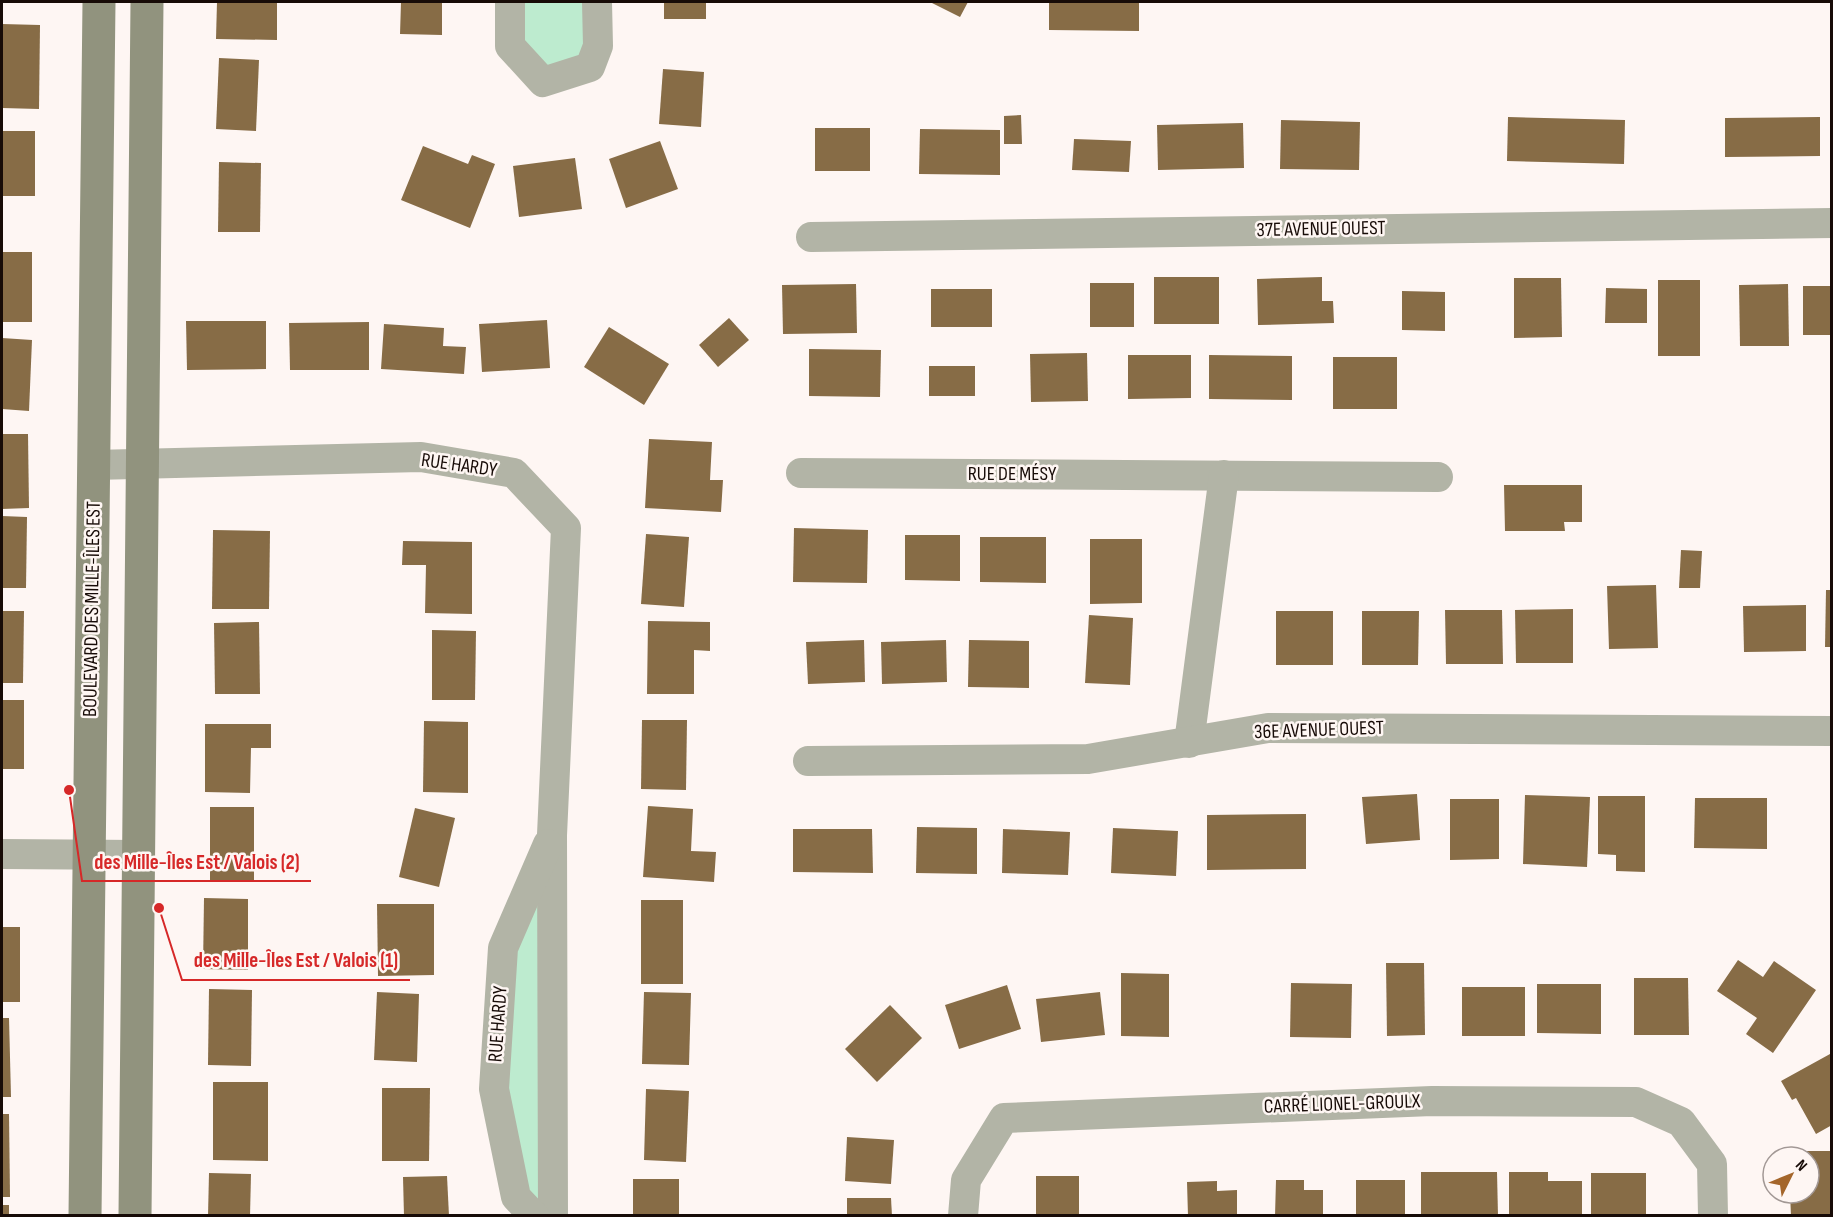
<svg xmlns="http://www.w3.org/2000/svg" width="1833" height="1217" font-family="'Sofia Sans Condensed',sans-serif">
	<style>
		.green { fill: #bdebcf }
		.building { fill: #876c46 }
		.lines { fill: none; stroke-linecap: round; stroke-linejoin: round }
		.street { stroke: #b2b4a6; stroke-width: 30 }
		.secondary { stroke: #91937e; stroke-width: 33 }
		.labels { text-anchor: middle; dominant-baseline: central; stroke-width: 5; stroke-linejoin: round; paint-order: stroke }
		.street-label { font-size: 20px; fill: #170b07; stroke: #fef6f3 }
		.leader { fill: none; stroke: #d62828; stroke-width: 2 }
		.callout-dot { fill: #d62828; stroke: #fef6f3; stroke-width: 2 }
		.callout-label { font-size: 21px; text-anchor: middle; font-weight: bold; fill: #d62828; stroke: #fef6f3; stroke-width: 5; stroke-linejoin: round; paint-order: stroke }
	</style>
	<rect width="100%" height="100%" fill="#fef6f3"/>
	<!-- green -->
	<g class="green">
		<path d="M520 2H589L582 60 545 73 520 44Z"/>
		<path d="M544 869 542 1211 526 1192 501 1091 509 954Z"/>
	</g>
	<!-- building -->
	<g class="building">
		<path d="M217 2H277V40L216 39Z"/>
		<path d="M401 2H442V35L400 34Z"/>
		<rect x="664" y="2" width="42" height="17"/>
		<path d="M930 2H968L960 17Z"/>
		<path d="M1049 2H1139V31L1049 30Z"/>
		<path d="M2 24 40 25 39 109 2 108Z"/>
		<path d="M219 58 259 60 256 131 216 129Z"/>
		<path d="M663 69 704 72 701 127 659 124Z"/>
		<path d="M1021 115 1022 144H1004V116Z"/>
		<path d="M1508 117 1625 120 1624 164 1507 161Z"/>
		<path d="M1820 117V156L1725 157V118Z"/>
		<path d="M1281 120 1360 122 1359 170 1280 169Z"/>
		<path d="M1243 123 1244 168 1158 170 1157 125Z"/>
		<rect x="815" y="128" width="55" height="43"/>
		<path d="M920 129 1000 130V175L919 174Z"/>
		<rect x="2" y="131" width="33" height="65"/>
		<path d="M1074 139 1131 141 1129 172 1072 170Z"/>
		<path d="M660 141 678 189 626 208 609 159Z"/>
		<path d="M423 146 468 164 472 155 495 164 470 228 401 200Z"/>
		<path d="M575 158 582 209 519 217 513 166Z"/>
		<path d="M219 162 261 163 260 232H218Z"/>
		<rect x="2" y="252" width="30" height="70"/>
		<rect x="1154" y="277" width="65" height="47"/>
		<path d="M1322 277V301H1333L1334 323 1258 325 1257 279Z"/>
		<path d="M1514 278H1561L1562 337 1514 338Z"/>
		<rect x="1658" y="280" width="42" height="76"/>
		<rect x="1090" y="283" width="44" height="44"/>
		<path d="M856 284 857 333 783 334 782 285Z"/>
		<path d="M1788 284 1789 346H1740L1739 285Z"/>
		<rect x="1803" y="286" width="29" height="49"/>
		<path d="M1606 288 1647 289V323H1605Z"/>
		<rect x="931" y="289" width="61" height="38"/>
		<path d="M1402 291 1445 292V331L1402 330Z"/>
		<path d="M729 318 749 340 718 367 699 345Z"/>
		<path d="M547 320 550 368 482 372 479 324Z"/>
		<path d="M186 321H266V369L187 370Z"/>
		<path d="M369 322V370H290L289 323Z"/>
		<path d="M384 324 444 328 443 346 466 347 464 374 381 369Z"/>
		<path d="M609 327 669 364 644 405 584 367Z"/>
		<path d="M2 338 32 340 29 411 2 409Z"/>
		<path d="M809 349 881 350 880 397 809 396Z"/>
		<path d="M1087 353 1088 401 1031 402 1030 354Z"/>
		<path d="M1128 355H1191V398L1128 399Z"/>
		<path d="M1209 355 1292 356V400L1209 399Z"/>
		<rect x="1333" y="357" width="64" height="52"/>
		<rect x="929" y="366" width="46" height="30"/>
		<path d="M2 434H28L29 508 2 509Z"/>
		<path d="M649 439 712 442 710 480H723L721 512 645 508Z"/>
		<path d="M1504 485H1582V522H1564L1565 531H1505Z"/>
		<path d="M2 516 27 517 26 588H2Z"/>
		<path d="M794 528 868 530 867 583 793 582Z"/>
		<path d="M213 530 270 531 269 609H212Z"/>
		<path d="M646 534 689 537 684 607 641 604Z"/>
		<path d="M905 535H960V581L905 580Z"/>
		<path d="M980 537H1046V583L980 582Z"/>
		<path d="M1090 539H1142V603L1090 604Z"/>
		<path d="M403 541 472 542V614L425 613 426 565H402Z"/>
		<path d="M1681 550 1702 551 1700 588H1679Z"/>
		<path d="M1656 585 1658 648 1609 649 1607 586Z"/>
		<path d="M1826 590H1832V647H1825Z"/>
		<path d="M1806 605V651L1744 652 1743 606Z"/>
		<path d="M1573 609V663H1516L1515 610Z"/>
		<path d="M1445 610H1502L1503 664H1446Z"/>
		<path d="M2 611H24L23 683H2Z"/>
		<rect x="1276" y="611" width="57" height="54"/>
		<path d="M1362 611H1419L1418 665H1362Z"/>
		<path d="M1089 615 1133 618 1130 685 1085 683Z"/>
		<path d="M648 621 710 622V651L694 650V694H647Z"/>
		<path d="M259 622 260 694H215L214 623Z"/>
		<path d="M432 630 476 631 475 700H432Z"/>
		<path d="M864 640 865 682 808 684 806 642Z"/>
		<path d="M946 640 947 682 882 684 881 642Z"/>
		<path d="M969 640 1029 641V688L968 687Z"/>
		<rect x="2" y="700" width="22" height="69"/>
		<path d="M642 720H687L686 790 641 789Z"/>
		<path d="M424 721 468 722V793L423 792Z"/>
		<path d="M205 724H271V748H251L250 793 205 792Z"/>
		<path d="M1417 794 1420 840 1366 844 1362 797Z"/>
		<path d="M1525 795 1590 797 1587 867 1523 864Z"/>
		<path d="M1598 796H1645V872L1616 871V855L1598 854Z"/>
		<path d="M1695 798H1767V849L1694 848Z"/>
		<path d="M1450 799H1499V859L1450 860Z"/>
		<path d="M648 806 693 809 691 851 716 852 714 882 643 877Z"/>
		<path d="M210 807H254V880L210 881Z"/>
		<path d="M415 808 455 818 439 887 399 877Z"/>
		<path d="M1306 814V869L1207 870V815Z"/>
		<path d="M917 827 977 828V874L916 873Z"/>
		<path d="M1113 828 1178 831 1176 876 1111 873Z"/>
		<path d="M793 829H872L873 873 793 872Z"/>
		<path d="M1003 829 1070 832 1068 875 1002 873Z"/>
		<path d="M204 898 248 899V970L203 969Z"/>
		<rect x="641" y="900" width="42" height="84"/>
		<path d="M377 904H434V975L378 976Z"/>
		<rect x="2" y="927" width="18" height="75"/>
		<path d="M1738 960 1763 977 1774 961 1816 990 1773 1053 1746 1034 1757 1018 1717 991Z"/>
		<path d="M1386 963H1424L1425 1035 1387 1036Z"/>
		<path d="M1121 973 1169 974V1037L1121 1036Z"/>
		<path d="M1634 978H1688L1689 1035H1634Z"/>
		<path d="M1291 983 1352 984 1351 1038 1290 1037Z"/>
		<path d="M1537 984H1601V1034L1537 1033Z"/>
		<path d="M1007 985 1021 1029 959 1049 945 1005Z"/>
		<rect x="1462" y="987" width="63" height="49"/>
		<path d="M209 989 252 990 251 1066 208 1065Z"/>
		<path d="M377 992 419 994 417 1062 374 1060Z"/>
		<path d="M644 992 691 993 689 1065 642 1064Z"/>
		<path d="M1100 992 1105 1035 1041 1042 1036 999Z"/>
		<path d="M890 1005 922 1038 877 1082 845 1049Z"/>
		<path d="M2 1018H9L11 1097H2Z"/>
		<path d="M1830 1054 1832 1125 1816 1134 1796 1098 1792 1100 1781 1081Z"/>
		<path d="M213 1082H268V1161L213 1160Z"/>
		<path d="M382 1088H430L429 1161H382Z"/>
		<path d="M646 1089 689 1091 686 1162 644 1160Z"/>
		<path d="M2 1114H9L10 1197H2Z"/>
		<path d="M847 1137 894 1140 891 1184 845 1181Z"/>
		<path d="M1789 1151H1832V1216H1791L1790 1193H1809V1157H1789Z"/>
		<path d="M1421 1172H1497L1498 1216H1421Z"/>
		<path d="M1509 1172H1548V1181H1582V1216H1509Z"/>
		<path d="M209 1173 251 1174 250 1216H208Z"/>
		<rect x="1591" y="1173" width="55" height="43"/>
		<path d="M447 1176 449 1216H404L403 1177Z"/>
		<rect x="1036" y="1176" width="43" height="40"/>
		<rect x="633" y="1179" width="46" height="37"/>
		<path d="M1276 1180H1304V1190H1323V1216H1275Z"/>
		<rect x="1356" y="1180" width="49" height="36"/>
		<path d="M1217 1181V1191L1237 1190V1216H1188L1187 1182Z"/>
		<path d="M847 1198H891L892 1216H847Z"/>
		<rect x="2" y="1205" width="7" height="11"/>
	</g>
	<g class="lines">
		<!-- street -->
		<g class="street">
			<path d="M510 2V46L543 82 590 67 598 46 597 2"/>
			<path d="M811 237 1832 223"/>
			<path d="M94 465 421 457 514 473 566 528 552 835 553 1216"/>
			<path d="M801 473 1438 477"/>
			<path d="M1189 743 1224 475"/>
			<path d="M808 761 1088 759 1268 728 1832 731"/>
			<path d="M2 854 138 855"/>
			<path d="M534 1216 516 1197 494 1089 503 948 548 844"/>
			<path d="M963 1216 966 1180 1004 1118 1432 1101 1636 1102 1681 1122 1712 1164 1713 1216"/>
		</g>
		<!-- secondary -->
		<g class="secondary">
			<path d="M85 1216 99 2"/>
			<path d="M135 1216 147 2"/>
		</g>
	</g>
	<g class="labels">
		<!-- street labels -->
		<g class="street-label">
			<text transform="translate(1321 229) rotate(-1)">37E AVENUE OUEST</text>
			<text transform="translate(459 465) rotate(8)">RUE HARDY</text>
			<text x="1012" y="474">RUE DE MÉSY</text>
			<text transform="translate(92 609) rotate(-89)">BOULEVARD DES MILLE-ÎLES EST</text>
			<text transform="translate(1319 730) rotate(-2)">36E AVENUE OUEST</text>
			<text transform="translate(498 1024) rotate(-86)">RUE HARDY</text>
			<text transform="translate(1342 1104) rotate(-2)">CARRÉ LIONEL-GROULX</text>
		</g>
	</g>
	<!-- callouts -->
	<path class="leader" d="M69 790L82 881H311M159 908L182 980H410"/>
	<g class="callout-dot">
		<circle cx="69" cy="790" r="6"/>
		<circle cx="159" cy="908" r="6"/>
	</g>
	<g class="callout-label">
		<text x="197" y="869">des Mille-Îles Est / Valois (2)</text>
		<text x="296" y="967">des Mille-Îles Est / Valois (1)</text>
	</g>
	<!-- border -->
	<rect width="1833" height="1217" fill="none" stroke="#170b07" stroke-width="6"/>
	<!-- north arrow -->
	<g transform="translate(1791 1175) rotate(47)"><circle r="28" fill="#fef6f3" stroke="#a29895" stroke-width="1.5"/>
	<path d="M0-4.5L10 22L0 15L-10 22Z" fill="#a4662b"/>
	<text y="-9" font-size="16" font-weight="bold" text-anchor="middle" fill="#170b07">N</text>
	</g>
</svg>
